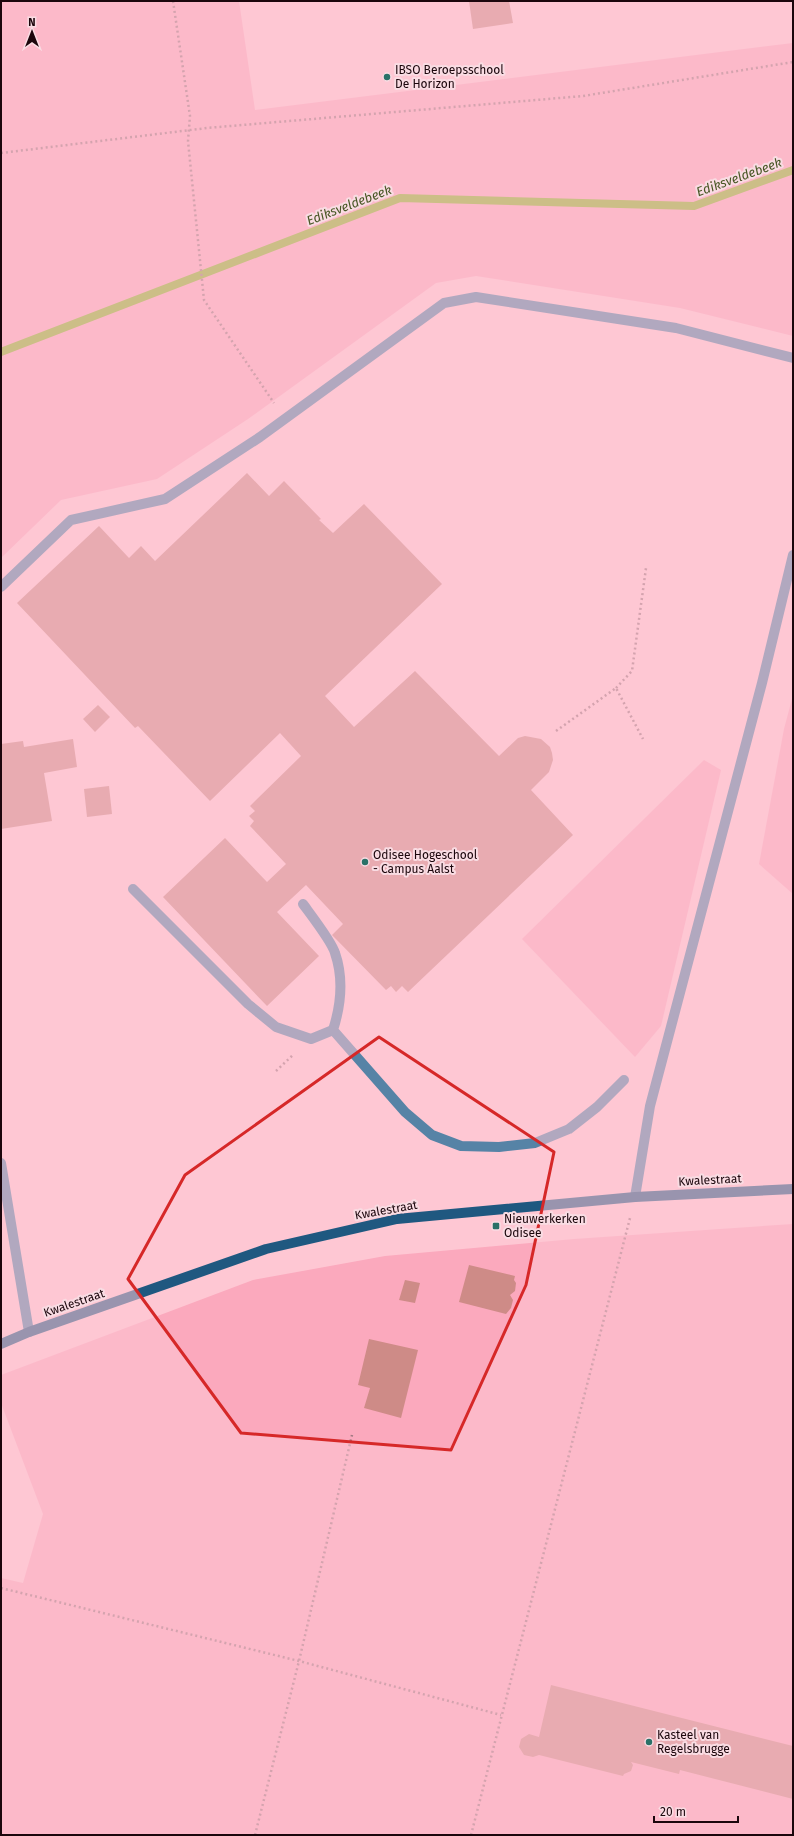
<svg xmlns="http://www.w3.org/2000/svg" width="794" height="1836" font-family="'Fira Sans',sans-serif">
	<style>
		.green { fill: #fba9bd }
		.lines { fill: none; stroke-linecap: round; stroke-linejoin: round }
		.stream { stroke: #90b42a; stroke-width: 8 }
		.building { fill: #ce8b87 }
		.path { stroke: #a27982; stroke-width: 2.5; stroke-dasharray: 2 3; stroke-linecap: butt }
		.lane { stroke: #5683a6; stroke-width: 10 }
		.secondary { stroke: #1f5880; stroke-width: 10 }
		.marked { fill: none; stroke: #d62828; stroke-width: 3; stroke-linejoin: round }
		.poi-dot { fill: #2a7168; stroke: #f9dce3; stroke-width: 1.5 }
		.labels { text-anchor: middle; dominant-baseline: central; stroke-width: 4; stroke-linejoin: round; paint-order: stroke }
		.poi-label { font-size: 12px; fill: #1b060c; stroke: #f9dce3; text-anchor: start }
		.street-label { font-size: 12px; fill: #1b060c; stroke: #f9dce3 }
		.water-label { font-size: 13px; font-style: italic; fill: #475624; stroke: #f9dce3 }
	</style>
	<rect width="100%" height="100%" fill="#fec7d3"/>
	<!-- green -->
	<g class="green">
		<path d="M1 1H239L255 110 793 43V336L680 308 476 276 436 283 248 419 157 479 61 500 1 558Z"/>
		<path d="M793 695V894L759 864 784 729Z"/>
		<path d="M704 760 721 770 661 1026 635 1057 522 939Z"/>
		<path d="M793 1224V1835H1V1578L23 1583 43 1514 1 1403V1375L253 1280 385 1256 574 1239Z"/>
	</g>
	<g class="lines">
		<!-- stream -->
		<path class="stream" d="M1 352 400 198 694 206 793 170"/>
	</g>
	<!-- building -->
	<g class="building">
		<path d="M469 1H509L513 23 473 29Z"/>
		<path d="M247 473 269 496 284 481 321 519 319 520 333 533 364 504 442 584 325 696 354 727 415 671 499 756 518 738 525 736 541 739 550 747 552 753 553 760 549 772 531 790 573 835 408 992 402 986 396 992 391 986 386 990 332 935 343 924 306 885 277 912 319 956 267 1006 163 897 225 838 267 882 286 864 250 826 254 821 249 816 255 811 250 806 301 756 280 733 210 801 138 726 135 728 17 603 99 526 129 558 141 546 155 561Z"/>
		<path d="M98 705 110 717 95 732 83 719Z"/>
		<path d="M73 739 77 767 44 773 52 821 1 829V744L23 741 24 747Z"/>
		<path d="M109 786 112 814 87 817 84 789Z"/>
		<path d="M469 1265 515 1276 514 1280 516 1283 515 1291 510 1295 513 1300 511 1308 506 1314 459 1302Z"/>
		<path d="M405 1280 420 1283 415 1303 399 1300Z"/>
		<path d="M369 1339 418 1350 401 1418 364 1408 370 1388 358 1385Z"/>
		<path d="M551 1685 793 1746V1799L680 1770 679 1774 631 1762 633 1765 631 1771 624 1774 623 1776 539 1755 533 1757 524 1755 519 1747 521 1739 529 1734 539 1737Z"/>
	</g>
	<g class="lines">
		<!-- path -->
		<g class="path">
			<path d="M173 1 190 116 188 141 204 300 274 403"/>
			<path d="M1 153 207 128 583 96 793 62"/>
			<path d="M616 688 632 671 646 568"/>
			<path d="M556 731 616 688 643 739"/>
			<path d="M276 1071 294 1054"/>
			<path d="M1 1588 299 1661 501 1715"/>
			<path d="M255 1835 299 1661 352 1435"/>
			<path d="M471 1835 630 1218"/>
		</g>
		<!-- lane -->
		<g class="lane">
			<path d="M1 587 71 520 165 499 260 437 444 303 476 297 676 328 793 358"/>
			<path d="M133 889 248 1004 276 1027 311 1039 333 1030"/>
			<path d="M303 904C311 915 332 942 335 953 344 979 341 1005 333 1030L405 1112 432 1135 461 1146 499 1147 535 1143 569 1129 597 1107 624 1080"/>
			<path d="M1 1163 29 1332"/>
			<path d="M635 1197 650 1106 762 683 793 555"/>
		</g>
		<!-- secondary -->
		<path class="secondary" d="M1 1344 29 1332 266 1249 397 1219 635 1197 793 1189"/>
	</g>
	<!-- marked area -->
	<path d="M0 0H794V1836H0ZM379 1037 554 1152 526 1285 451 1450 241 1433 128 1279 185 1175Z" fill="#fec7d3" fill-opacity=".55" fill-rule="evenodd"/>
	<path class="marked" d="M379 1037 554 1152 526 1285 451 1450 241 1433 128 1279 185 1175Z"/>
	<!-- markers -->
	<g class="poi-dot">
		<circle cx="387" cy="77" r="4"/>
		<circle cx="365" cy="862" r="4"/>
		<rect x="492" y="1222" width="8" height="8" rx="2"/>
		<circle cx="649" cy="1742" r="4"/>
	</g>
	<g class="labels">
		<!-- poi labels -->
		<g class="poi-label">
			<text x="395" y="70">IBSO Beroepsschool<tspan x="395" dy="14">De Horizon</tspan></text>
			<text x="373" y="855">Odisee Hogeschool<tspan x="373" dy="14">- Campus Aalst</tspan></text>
			<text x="504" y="1219">Nieuwerkerken<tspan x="504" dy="14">Odisee</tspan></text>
			<text x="657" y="1735">Kasteel van<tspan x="657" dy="14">Regelsbrugge</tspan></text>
		</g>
		<!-- street labels -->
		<g class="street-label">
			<text transform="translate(710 1180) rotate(-3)">Kwalestraat</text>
			<text transform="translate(386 1210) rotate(-10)">Kwalestraat</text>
			<text transform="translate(74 1303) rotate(-19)">Kwalestraat</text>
		</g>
		<!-- water labels -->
		<g class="water-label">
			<text transform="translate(739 177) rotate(-20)">Ediksveldebeek</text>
			<text transform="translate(349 205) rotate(-21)">Ediksveldebeek</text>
		</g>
	</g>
	<!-- border -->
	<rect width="794" height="1836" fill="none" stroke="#1b060c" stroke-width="4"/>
	<!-- north arrow -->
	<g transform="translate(32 32)" stroke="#f9dce3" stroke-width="3" paint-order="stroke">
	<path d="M0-3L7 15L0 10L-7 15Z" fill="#1b060c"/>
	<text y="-6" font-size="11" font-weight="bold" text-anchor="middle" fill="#1b060c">N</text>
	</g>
	<!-- scale -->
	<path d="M654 1816v6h84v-6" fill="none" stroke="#1b060c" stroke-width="2"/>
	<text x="660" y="1816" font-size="12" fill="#1b060c" stroke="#f9dce3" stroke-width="3" paint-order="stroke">20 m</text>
</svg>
